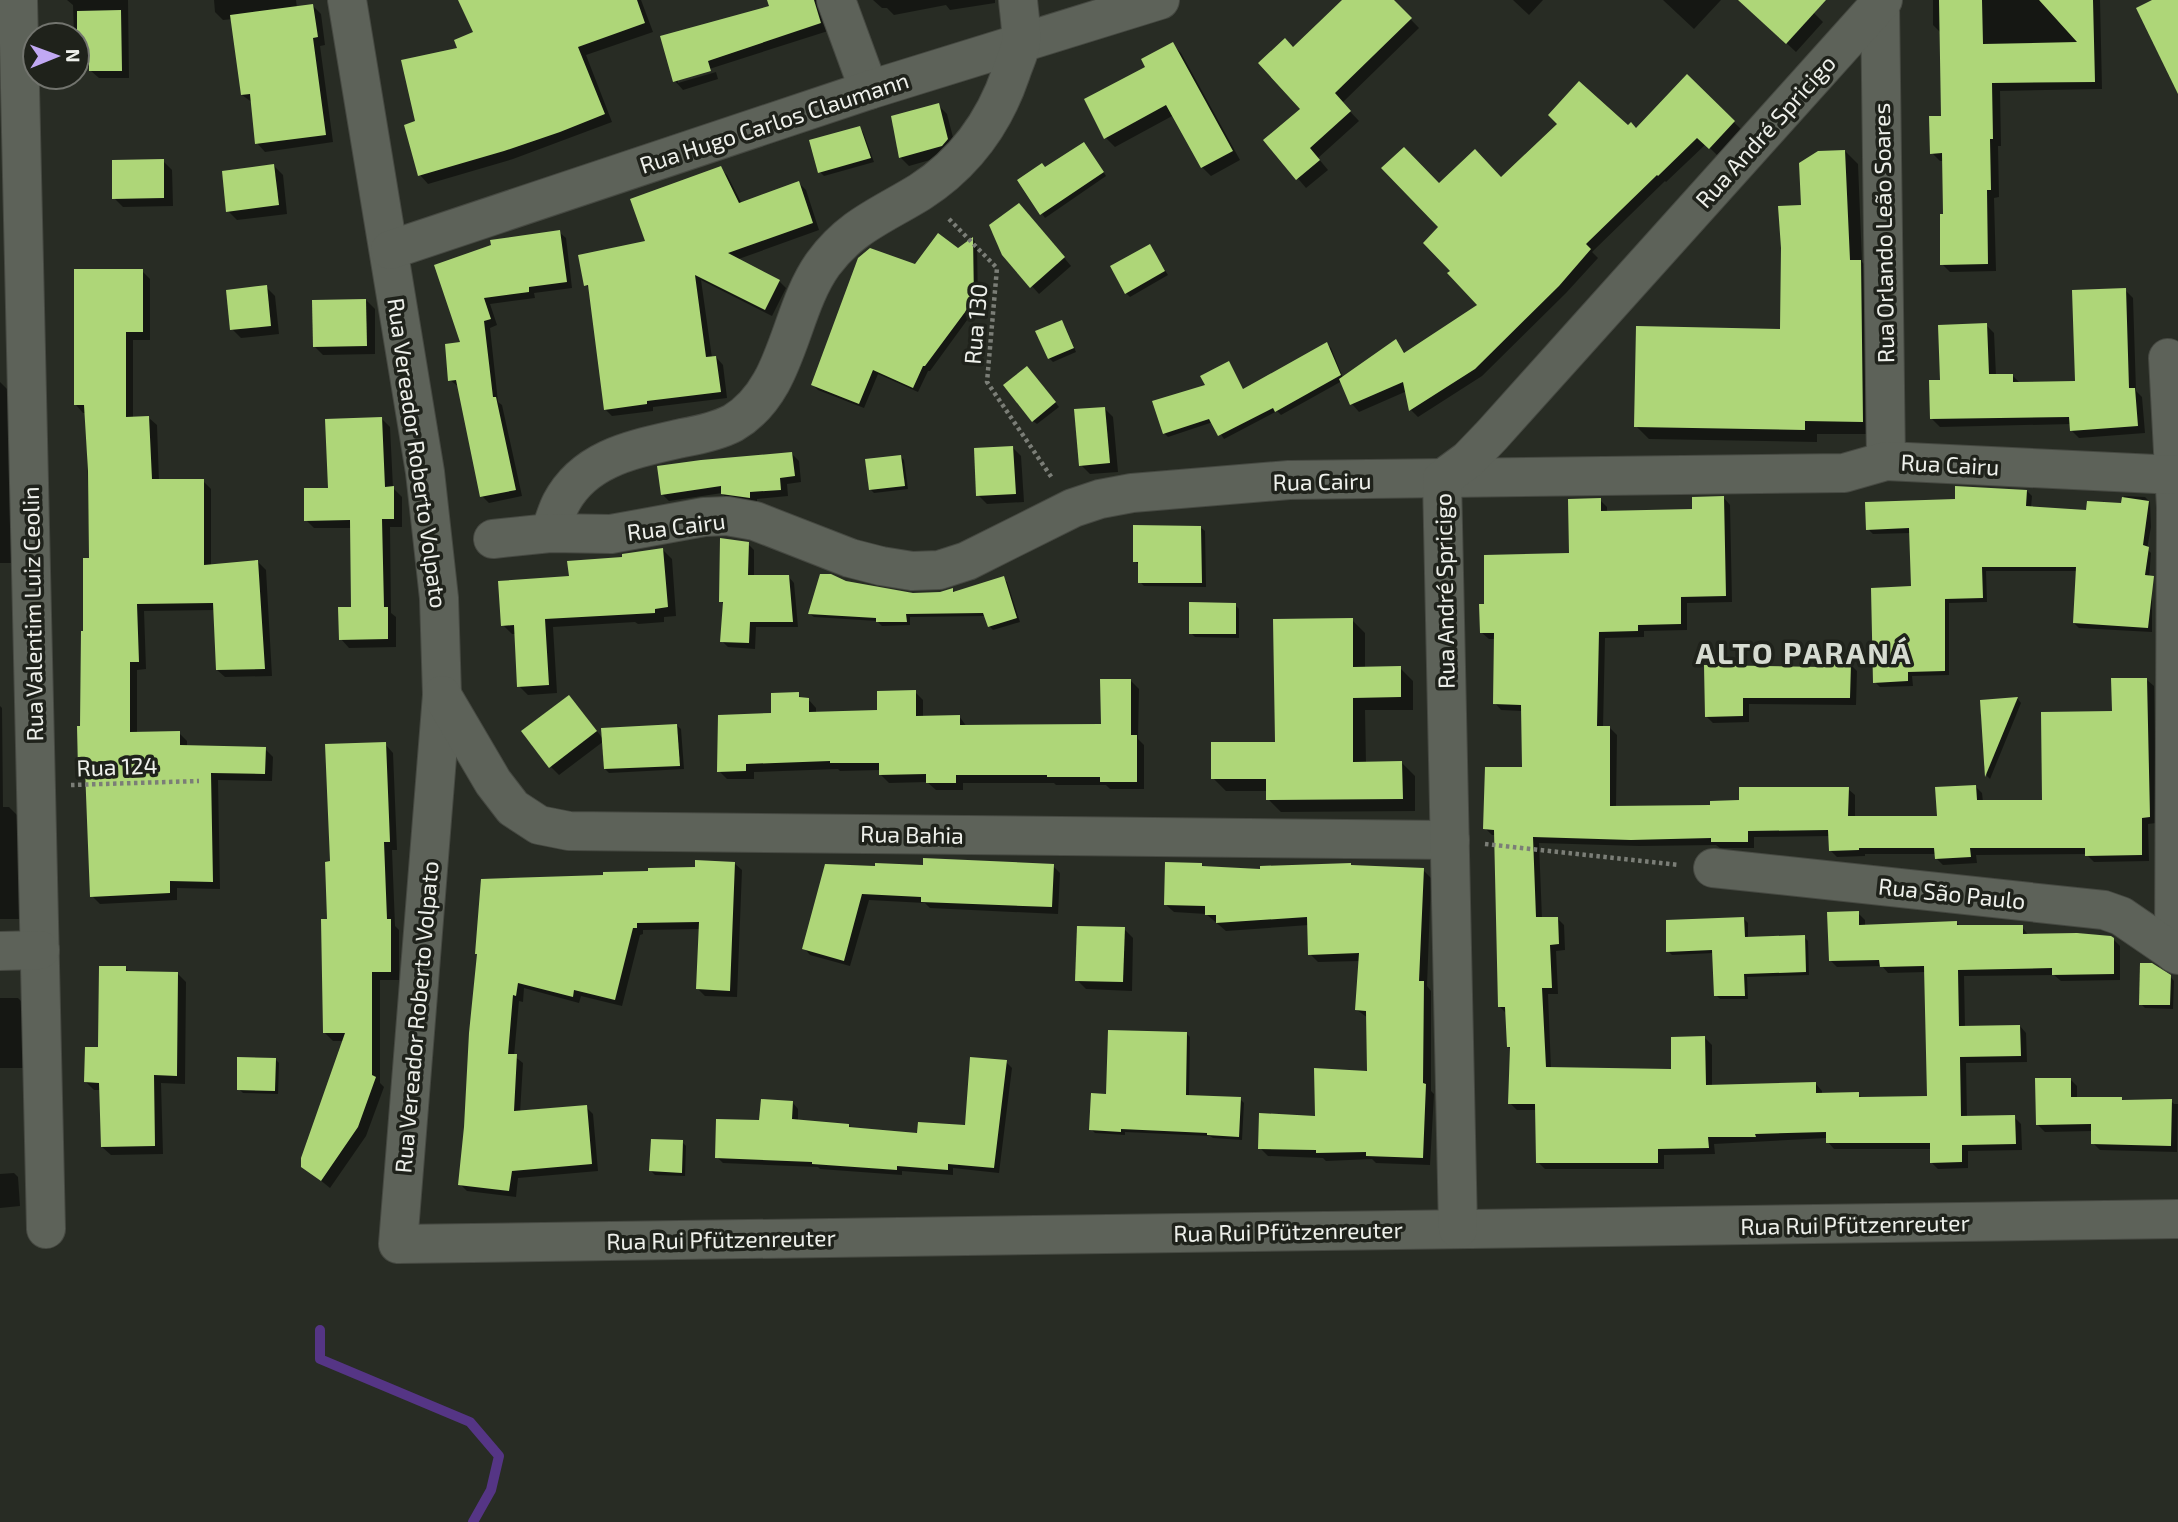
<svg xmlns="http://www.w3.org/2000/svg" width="2178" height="1522" font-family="'Exo 2',sans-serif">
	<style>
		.shadow { fill: #0007 }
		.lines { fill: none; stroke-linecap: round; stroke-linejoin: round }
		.stream { stroke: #553585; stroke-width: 10 }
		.building { fill: #aed678 }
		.minor-casing { stroke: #464942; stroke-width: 40 }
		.path { stroke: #7b7e77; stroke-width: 4.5; stroke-dasharray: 3.5 3.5; stroke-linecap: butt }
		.minor { stroke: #5d6259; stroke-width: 38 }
		.labels { text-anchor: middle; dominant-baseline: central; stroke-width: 7; stroke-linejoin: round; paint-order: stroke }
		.street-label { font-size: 23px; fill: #eef0eb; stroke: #1f221b }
		.district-label { font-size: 30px; font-weight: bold; letter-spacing: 2px; fill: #d6dbd1; stroke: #1f221b }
	</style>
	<rect width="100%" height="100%" fill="#282c24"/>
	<!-- shadow -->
	<g class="shadow">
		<path d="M67 0H128L129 78H99L91 71V67H82L77 62V35H74L73 5Z"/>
		<path d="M214 0H296L297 8 313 6 321 14 325 45 320 46 333 142 265 152 257 143 253 103 242 95 233 19 223 20 215 12Z"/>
		<path d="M460 0H641L653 32 586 55 612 122 513 159 428 184 420 175 417 123 459 49 475 33Z"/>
		<path d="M769 0H817L828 31 678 79V83L716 72 718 79 683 90 675 81 662 37 772 7Z"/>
		<path d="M873 0H995V3L950 10 946 5 894 15 887 8H882Z"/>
		<path d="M1344 0H1392L1419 28 1342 103 1359 121 1318 158 1328 170 1306 188 1265 140 1303 109 1293 49Z"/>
		<path d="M1513 0H1543L1529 15Z"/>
		<path d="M1663 0H1721L1694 29Z"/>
		<path d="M1740 0H1819L1810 9 1823 22 1796 52Z"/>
		<path d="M1933 0H2100L2102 89 2000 91 2001 146H1998L1999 197 1994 198 1996 271 1950 272 1942 264 1944 216 1943 161H1940L1932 153 1943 118 1941 33 1933 25Z"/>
		<path d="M1172 44 1181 53 1240 160 1211 176 1202 167 1174 115 1115 147 1106 138 1086 100 1147 67Z"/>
		<path d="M1687 77 1742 130 1718 156 1706 144 1666 182 1665 181 1592 252 1598 258 1566 293 1482 376 1418 417 1411 410 1407 391 1359 412 1352 404 1342 381 1281 415 1277 411 1224 439 1213 422 1168 437 1164 433 1229 363 1244 390 1327 344 1331 348 1343 378 1395 342 1406 354 1480 305 1453 271 1441 227 1439 186 1501 179 1628 128 1636 130Z"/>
		<path d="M938 105 947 114 956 149 951 154 909 166 900 157Z"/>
		<path d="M859 128 863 132 874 162 824 176 820 172Z"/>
		<path d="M1088 148 1106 176 1045 218 1019 181Z"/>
		<path d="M1845 151 1858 164 1862 262 1874 274 1876 434H1817V442L1649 439 1636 426 1782 330 1803 207Z"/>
		<path d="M163 161 172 170 173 206 123 207 114 198Z"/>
		<path d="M274 166 283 175 287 214 237 220 228 211Z"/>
		<path d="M720 168 727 175 742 204 799 183 806 190 819 230 736 260 779 281 786 288 772 316 701 280 712 358 716 357 723 365 727 398 653 407V411L612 416 605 409 591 290 586 285 648 242Z"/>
		<path d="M1026 212 1071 266 1039 294 1003 254Z"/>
		<path d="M559 232 566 238 572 288 534 293 535 298 490 304 497 325 490 328 498 402 502 405 522 496 489 503 482 496 459 387 450 380 463 344 436 266Z"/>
		<path d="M973 239 977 244 978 305 930 371H928L918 392 878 374 864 408 818 390 813 385 916 266 958 250Z"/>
		<path d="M1149 246 1168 275 1130 297 1126 293Z"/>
		<path d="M142 271 150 279V340H133V418H149L157 425 159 481H203L211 489V566L258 562 266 570 272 676 225 677 217 670 215 610 144 611 146 669 137 670V733H179L187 741V747L265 749 273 757 272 781 218 780 220 889 177 888V900L100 904 92 896 87 777 79 769 90 560 86 413H83L76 405Z"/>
		<path d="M266 287 275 296 279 334 241 338 232 329Z"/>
		<path d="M2125 290 2133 298 2136 391 2142 397 2145 433 2079 438 2071 430V424L1940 427 1932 419 1942 381 1986 325 1994 333 1996 376 2012 375 2020 383 2077 382Z"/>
		<path d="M366 300 375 309V354L323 355 314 346Z"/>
		<path d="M1061 322 1065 326 1076 352 1053 362 1049 358Z"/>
		<path d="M1031 372 1059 407 1037 424 1033 421Z"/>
		<path d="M0 382 17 399V563H0Z"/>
		<path d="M1104 408 1113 417 1118 472 1090 474 1081 465Z"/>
		<path d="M382 419 390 427 393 488 402 497V527H390L391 613 396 617V647L349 648 341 639 353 609 352 528H314L306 520Z"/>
		<path d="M1012 447 1021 456 1024 502 987 504 978 495Z"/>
		<path d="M792 454 799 461 801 482 787 484 788 496 757 499V504L729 501 722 493 669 501 662 494Z"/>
		<path d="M900 456 904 460 908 489 874 493 870 489Z"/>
		<path d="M2027 491 2032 496 2031 508 2088 512 2122 505 2124 496 2145 497 2150 502 2151 527 2147 549 2151 553 2149 579 2152 582V632L2079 628 2074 623 2078 571H1986L1987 602 1949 603V675L1912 676 1913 686 1880 687 1875 682 1913 588 1911 533 1873 534 1868 529 1957 501Z"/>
		<path d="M1724 498 1730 505 1732 602 1687 603V630L1644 631V637L1605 638 1603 728H1610L1617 735 1616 808 1712 806 1848 789 1855 795V818H1939L1975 786 1982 793 1983 802H2044L2113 712V680H2147L2154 686 2156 823 2148 824 2149 861 2094 862 2086 854 1976 855 1977 863 1943 865 1936 858V854H1865V856L1837 857 1830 850V836L1754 837V848H1720L1716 845 1639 846 1539 843 1542 919 1557 918 1564 925 1565 950 1556 951 1558 994H1548L1551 1069 1673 1071 1705 1038 1712 1045V1086L1816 1084 1822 1091V1094H1858L1863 1099 1929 1097 1926 972 1888 973 1882 966 1837 967 1830 960 1858 913 1865 920V927L1957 923 1961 927H2022L2029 936 2113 939 2120 946V980L2061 981 2054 975 1964 976 1965 1027 2020 1026 2026 1033 2027 1062 1966 1063 1967 1118 2014 1117 2021 1124 2022 1150 1968 1151V1168L1938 1169 1931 1162 1932 1149H1834L1828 1142 1827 1138 1714 1144 1715 1154 1664 1155V1169H1545L1538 1162 1537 1110H1517L1510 1103 1512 1050 1508 1047 1507 1014 1500 1007 1496 835H1492L1485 828 1523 769 1522 711 1501 710 1495 703 1496 639H1489L1482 633 1486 605 1571 555 1600 500 1607 507V512L1694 511Z"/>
		<path d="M1200 527 1205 531 1206 587 1144 586 1140 582 1139 565 1135 561Z"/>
		<path d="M748 544 754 550V577L788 576 794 583 798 627H756L755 649 728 647 722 641 724 605 721 601Z"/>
		<path d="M663 550 672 559 676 616 664 617V622L638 624 635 622 553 627 557 693 528 695 519 686 516 634H512L503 625 571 578 624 559Z"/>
		<path d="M1003 578 1007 582 1020 622 993 630 989 626 986 616 910 617V625L882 626 877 621 814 617 810 614 912 595 940 594 953 590 956 593Z"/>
		<path d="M1235 605 1239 609V638L1195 637 1191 633Z"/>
		<path d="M1352 620 1365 633V668H1400L1413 681V710H1365L1366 764 1402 763 1415 776V811L1281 812 1268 799V791H1226L1213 778 1276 744Z"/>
		<path d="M1850 664 1857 671 1856 705 1749 704V722L1713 723 1706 716V667L1824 669Z"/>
		<path d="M1131 681 1139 689 1138 739 1144 745V789H1110L1106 785H1056L1054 783H963V790H936L927 782 889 783 881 775V770L840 771 838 769 754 772V779H727L719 771 773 715 798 694 802 699H808L816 708V714L879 712 915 692 923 700V717L959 716 967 727 1102 726Z"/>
		<path d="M2018 699 2021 703 1990 779 1987 776 1982 702Z"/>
		<path d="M0 706 2 708 3 807H9L18 816V878L24 884V919H0Z"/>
		<path d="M577 706 604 740 676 725 681 729 684 769 609 773 605 769 604 741 559 775 551 767Z"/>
		<path d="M385 744 393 753 397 850H392L395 926 399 930V980H380V1083L384 1087 366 1136 330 1188 303 1166 344 1041H333L325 1033 332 863Z"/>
		<path d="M735 864 742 870 737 997 705 996 698 989 701 929 643 930V934L640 935 622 1006 581 996 579 1003 524 988 523 1002 519 1001 514 1056 523 1063 520 1113 586 1107 593 1114 598 1171 518 1178 516 1197 467 1191 460 1184 466 1127 470 1033 604 877 696 869Z"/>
		<path d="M1202 865 1205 868 1262 870 1352 867 1423 870 1431 878 1427 986 1431 991V1091L1434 1094 1430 1165 1376 1163 1372 1159 1326 1161 1323 1158 1268 1156 1260 1148 1317 1118 1369 1073 1368 1018 1357 1010 1360 961 1318 962 1310 954 1309 925 1226 931 1206 914 1174 912 1165 904Z"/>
		<path d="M826 866H1053L1060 873 1058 914 930 908 925 903 869 900 850 966 810 955 804 948Z"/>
		<path d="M1744 919 1748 923V939L1804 937 1808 941 1809 975 1747 977 1748 999H1720L1716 995 1714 953 1672 955 1668 951Z"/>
		<path d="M1124 929 1133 938 1132 991 1086 989 1077 980Z"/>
		<path d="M125 968 130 973H177L186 982 185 1084 161 1083 163 1154 111 1155 102 1147 101 1090H94L86 1082 100 1049Z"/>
		<path d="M2170 976 2174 981 2173 1009 2145 1008 2141 1004Z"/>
		<path d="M0 998H18L27 1007 28 1068H0Z"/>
		<path d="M1186 1033 1190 1037 1189 1097 1240 1099 1244 1103 1242 1140 1213 1138 1210 1136 1125 1132V1135L1095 1133 1091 1129 1108 1095Z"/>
		<path d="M275 1059 279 1063 278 1094 243 1093 239 1089Z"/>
		<path d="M1006 1062 1012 1068 999 1173 953 1168V1175L902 1171V1175L820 1169 818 1167 723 1163 717 1157 761 1122 793 1103 798 1109V1121L849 1125 852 1129 919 1135 966 1127Z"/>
		<path d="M2070 1079 2077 1086V1098H2121L2124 1101H2171L2174 1104H2178L2177 1152 2100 1150 2093 1143V1131L2045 1132 2038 1125Z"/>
		<path d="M682 1142 686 1146 685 1176 655 1175 651 1171Z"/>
		<path d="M14 1173 18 1177 20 1206 0 1208V1174Z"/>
	</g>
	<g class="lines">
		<!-- stream -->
		<path class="stream" d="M320 1330V1359L470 1422 499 1456 491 1490 473 1522"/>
	</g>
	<!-- building -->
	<g class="building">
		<path d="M458 0H637L645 23 578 47 605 114 560 132 504 151 418 176 404 125 415 121 401 60 457 48 454 40 473 32Z"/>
		<path d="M767 0H814L821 23 708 61 711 71 673 82 660 36 769 6Z"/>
		<path d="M1342 0H1394L1412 18 1335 93 1351 111 1310 148 1320 160 1296 180 1263 140 1300 109 1258 63 1285 38 1293 47Z"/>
		<path d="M1738 0H1826L1786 44Z"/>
		<path d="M1939 0H1982L1983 44 2077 42 2039 0H2093L2095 82 1992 83 1993 139H1990L1991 190H1987L1988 264 1940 265V214H1943L1942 153 1930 154 1929 116H1941Z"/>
		<path d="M2152 0H2178V94L2136 8Z"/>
		<path d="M313 4 318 37 313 38 326 135 255 144 250 94 241 95 230 15Z"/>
		<path d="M121 10 122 71H89V60H77V11Z"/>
		<path d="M1173 42 1233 151 1201 168 1166 105 1104 139 1084 99 1145 67 1141 59Z"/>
		<path d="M1687 74 1735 121 1709 149 1697 138 1658 176 1657 175 1586 244 1591 249 1559 286 1475 369 1409 411 1403 382 1350 405 1339 379 1396 339 1404 353 1477 305 1447 273 1450 271 1423 243 1438 227 1381 168 1404 147 1439 183 1475 149 1501 177 1557 124 1548 115 1579 81 1628 125 1631 122 1636 128Z"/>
		<path d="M939 103 948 139 942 146 899 158 891 116Z"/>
		<path d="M860 126 871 158 818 173 809 140Z"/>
		<path d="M1084 142 1104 172 1040 215 1017 180 1042 163 1045 167Z"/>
		<path d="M1845 150 1850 260H1861L1863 422 1805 421V430L1634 427 1636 326 1780 329 1781 248 1778 206 1801 205 1799 163 1818 151Z"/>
		<path d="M164 159V198L112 199V160Z"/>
		<path d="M274 164 279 205 226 212 222 171Z"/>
		<path d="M721 166 739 203 799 181 813 223 728 253 780 280 765 310 695 275 706 357 716 356 721 392 647 401V404L604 410 588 285 584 286 578 255 645 241 630 199Z"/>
		<path d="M1019 203 1065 257 1030 288 1002 255 989 225Z"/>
		<path d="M560 230 567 282 529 287V292L484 298 491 319 484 321 493 397H496L516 490 480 497 456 380 448 381 445 344 460 342 434 265 491 245 490 240Z"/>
		<path d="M938 233 958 248 973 237 974 300 925 366H923L913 388 873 370 859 404 811 385 858 258 870 248 915 264Z"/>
		<path d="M1150 244 1165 271 1125 294 1110 266Z"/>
		<path d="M74 269H143V332H126V417L149 416 152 479H204V565L258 560 265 669 216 670 213 603 137 604 139 662H130V732L180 731V745L266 747 265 774 211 773 213 882 170 881V893L90 897 85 769 78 770 77 726H80L81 631H83V558H89L88 471 84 405H74Z"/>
		<path d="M267 285 271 326 230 330 226 290Z"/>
		<path d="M2126 288 2129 388H2135L2138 426 2070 431 2069 417 1930 419 1929 380H1940L1938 325 1987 323 1989 374H2013V382L2075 381 2072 290Z"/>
		<path d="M366 299 367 346 313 347 312 300Z"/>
		<path d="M1062 320 1074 348 1048 359 1035 331Z"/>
		<path d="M1327 342 1341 375 1275 412 1273 408 1218 436 1209 419 1163 434 1152 401 1205 385 1200 376 1229 361 1243 389Z"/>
		<path d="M1027 366 1056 402 1032 422 1003 385Z"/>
		<path d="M1105 407 1110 463 1079 466 1074 409Z"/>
		<path d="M382 417 385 487 394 486V519H382L384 607H388V639L339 640 338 607H351L350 520 304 521V488H328L325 419Z"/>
		<path d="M1013 446 1016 494 976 496 974 448Z"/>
		<path d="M792 452 795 476 780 478 781 490 750 492V498L721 494V486L661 495 657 466 701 460Z"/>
		<path d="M901 455 905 486 869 490 865 459Z"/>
		<path d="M1955 486 2027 490 2026 506 2086 510 2087 501 2121 503 2122 497 2149 501 2143 545 2149 547 2145 575 2154 576 2148 628 2073 623 2076 567H1982L1983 598 1945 599V671L1908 672V681L1873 683 1871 588 1911 586 1909 528 1866 530 1865 502 1955 499Z"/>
		<path d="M1724 496 1726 596 1681 597V624L1638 625V631L1599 632 1597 726H1610V806L1710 805V801L1739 800V787H1849L1848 816H1937L1935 787 1976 785 1977 800H2042L2041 712 2112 711 2111 678H2147L2150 817 2142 818V855L2085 856V848H1970L1971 857 1935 859 1934 848H1859V850L1829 851 1828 830 1748 831V842H1711V838L1631 840 1533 837 1536 917H1558L1559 944 1550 945 1552 988H1542L1546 1067 1671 1069V1037L1705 1036 1706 1085 1816 1082V1093L1859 1092V1097L1927 1096 1924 966 1880 967 1879 960 1829 961 1827 912 1859 911V925L1957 921V925H2023V934L2077 933 2111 936 2114 938V974L2052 975V968L1958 970 1959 1026 2020 1025 2021 1056 1960 1057 1961 1116 2015 1115 2016 1144 1962 1145V1162L1930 1163V1143H1826V1132L1755 1134 1756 1137H1708L1709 1148 1658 1149V1163H1536L1535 1104H1508L1510 1047H1507L1505 1007H1498L1494 830 1483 829 1485 767H1522L1521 705 1493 704 1494 633H1480L1479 604H1484V555L1569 553 1568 499 1601 498V511L1692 509V497Z"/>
		<path d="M1133 525 1201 526 1202 583H1138V562H1133Z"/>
		<path d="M720 538 749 542 748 575H789L793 622H750L749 643 720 642 723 602H719Z"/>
		<path d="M663 548 668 607 655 609V613L545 619 549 685 517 687 514 625 501 626 498 581 569 576 567 561 622 557V554Z"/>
		<path d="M820 574H831L846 581 913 593 940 592 953 588V592L1004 576 1017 618 988 627 983 613 906 614 907 622H876V618L808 614Z"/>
		<path d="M1189 602 1236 603V634H1189Z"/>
		<path d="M1353 618V667L1401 666V697L1353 698V762L1402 761 1403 799 1266 800V779H1211V742H1275L1273 619Z"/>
		<path d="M1822 663H1851L1850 698H1743V716L1705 717 1704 665 1822 667Z"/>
		<path d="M1100 679H1131V735H1137V782H1100V777H1047V775H956V783H926V774L879 775V763H830V761L746 764V771L717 772 718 715 771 713V693L799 692V697L809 698V712L877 710V691L916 690V716L960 715V725L1101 724Z"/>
		<path d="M569 695 597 731 549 768 521 731Z"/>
		<path d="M2018 697 1985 777 1980 700Z"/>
		<path d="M677 724 680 766 604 769 601 728Z"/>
		<path d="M386 742 390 842H384L387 919H391V972H372V1075L376 1077 358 1127 321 1181 301 1167V1158L345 1033H323L321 919H327L325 862 330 861 325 744Z"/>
		<path d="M923 858 1054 864 1052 907 921 902V897L862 894 844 961 802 949 825 864 875 866V863L923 865Z"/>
		<path d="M695 860 735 862 730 991 696 989 699 922 637 923V928H633L615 1000 574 990 573 997 518 983 516 996 513 995 508 1054H517L514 1111 587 1105 592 1164 512 1171 509 1191 458 1185 464 1127 469 1033 477 954H475L481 879 603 875V872L648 871V868L695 867Z"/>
		<path d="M1165 862 1202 863V866L1260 869V866L1351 863V865L1424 868 1419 981H1424L1423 1083 1426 1084 1423 1158 1366 1156V1152L1316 1153V1150L1258 1149 1259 1113 1315 1116 1314 1068 1367 1071 1366 1011 1355 1010 1359 953 1308 955 1307 917 1216 923V915H1205V906L1164 905Z"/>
		<path d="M1744 917 1745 937 1805 935 1806 972 1744 974 1745 996H1714L1712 950 1666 952V920Z"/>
		<path d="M1077 926 1125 927 1123 982 1075 981Z"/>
		<path d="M2140 963H2152L2171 975 2170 1005H2139Z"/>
		<path d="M99 966H126V971L178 972 177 1076 154 1075 155 1146 101 1147 99 1083 84 1082 85 1047H98Z"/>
		<path d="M1108 1030 1187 1032 1186 1095 1241 1097 1239 1137 1207 1135V1133L1121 1129V1132L1089 1130 1091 1093 1106 1094Z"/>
		<path d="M237 1057 276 1058 275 1091 237 1090Z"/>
		<path d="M970 1057 1007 1060 994 1168 948 1164V1170L897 1166V1170L812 1164V1162L715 1158 716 1119 759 1120 761 1099 793 1101 792 1119 849 1124V1127L917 1133 918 1122 965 1125Z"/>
		<path d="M2035 1078H2071V1097H2122V1100L2172 1099 2171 1146 2091 1144V1124L2036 1125Z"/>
		<path d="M651 1139 683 1140 682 1173 649 1171Z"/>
	</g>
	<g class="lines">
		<defs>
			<g id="minor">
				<path d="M18 0 46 1229"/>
				<path d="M347 0 425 472 439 598 442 695 398 1244 2178 1219"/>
				<path d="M836 0 869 90"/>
				<path d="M1880 4 1886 461"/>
				<path d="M390 250 869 90 1160 0"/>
				<path d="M2168 358 2176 507 2174 953"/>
				<path d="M550 533C553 524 556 513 561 503 585 457 635 449 682 438 699 435 718 431 733 423 789 390 788 313 823 264 851 226 881 216 920 192 965 163 994 123 1011 73 1014 63 1020 52 1021 42 1022 29 1019 13 1018 0"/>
				<path d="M493 539 550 533 611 534 704 517 727 516 755 521 850 558 881 566 912 571 939 570 967 561 1073 508 1100 499 1132 493 1289 480 1844 473 1886 461 2176 475"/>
				<path d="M442 695 493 782 513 808 539 825 569 831 1450 840"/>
				<path d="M1713 868 2104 910 2121 916 2178 955"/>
				<path d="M0 951 40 950"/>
				<path d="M1458 1229 1442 479 1468 460 1492 435 1883 0"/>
			</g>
		</defs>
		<!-- minor casing -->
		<use href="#minor" class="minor-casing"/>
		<!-- path -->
		<g class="path">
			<path d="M949 219 997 268 987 382 1052 478"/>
			<path d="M71 785 199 781"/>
			<path d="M1485 844 1679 865"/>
		</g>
		<!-- minor -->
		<use href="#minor" class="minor"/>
	</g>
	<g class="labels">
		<!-- street labels -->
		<g class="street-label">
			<text transform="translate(774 122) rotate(-18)">Rua Hugo Carlos Claumann</text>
			<text transform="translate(1765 131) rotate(-48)">Rua André Spricigo</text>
			<text transform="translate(1883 233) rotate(-91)">Rua Orlando Leão Soares</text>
			<text transform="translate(975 324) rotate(-85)">Rua 130</text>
			<text transform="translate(418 453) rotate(82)">Rua Vereador Roberto Volpato</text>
			<text transform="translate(1950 464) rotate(3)">Rua Cairu</text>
			<text transform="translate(1322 481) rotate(-1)">Rua Cairu</text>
			<text transform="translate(676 526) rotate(-7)">Rua Cairu</text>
			<text transform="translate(1444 591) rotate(-91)">Rua André Spricigo</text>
			<text transform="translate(32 614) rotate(-91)">Rua Valentim Luiz Ceolin</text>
			<text transform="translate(117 766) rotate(-2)">Rua 124</text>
			<text transform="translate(912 834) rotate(1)">Rua Bahia</text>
			<text transform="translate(1952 893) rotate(6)">Rua São Paulo</text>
			<text transform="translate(416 1017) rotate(-85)">Rua Vereador Roberto Volpato</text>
			<text transform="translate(1855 1224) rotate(-1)">Rua Rui Pfützenreuter</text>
			<text transform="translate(1288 1231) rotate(-1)">Rua Rui Pfützenreuter</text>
			<text transform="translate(721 1239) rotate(-1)">Rua Rui Pfützenreuter</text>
		</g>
		<!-- district labels -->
		<g class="district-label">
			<text x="1804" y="652">ALTO PARANÁ</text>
		</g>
	</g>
	<!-- north arrow -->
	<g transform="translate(56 56) rotate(89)"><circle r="33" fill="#1f221b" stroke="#72746e" stroke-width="2"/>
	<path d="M0-5L12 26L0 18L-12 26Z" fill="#c1a8f3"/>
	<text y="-10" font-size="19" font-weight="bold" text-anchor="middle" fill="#eef0eb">N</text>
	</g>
</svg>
